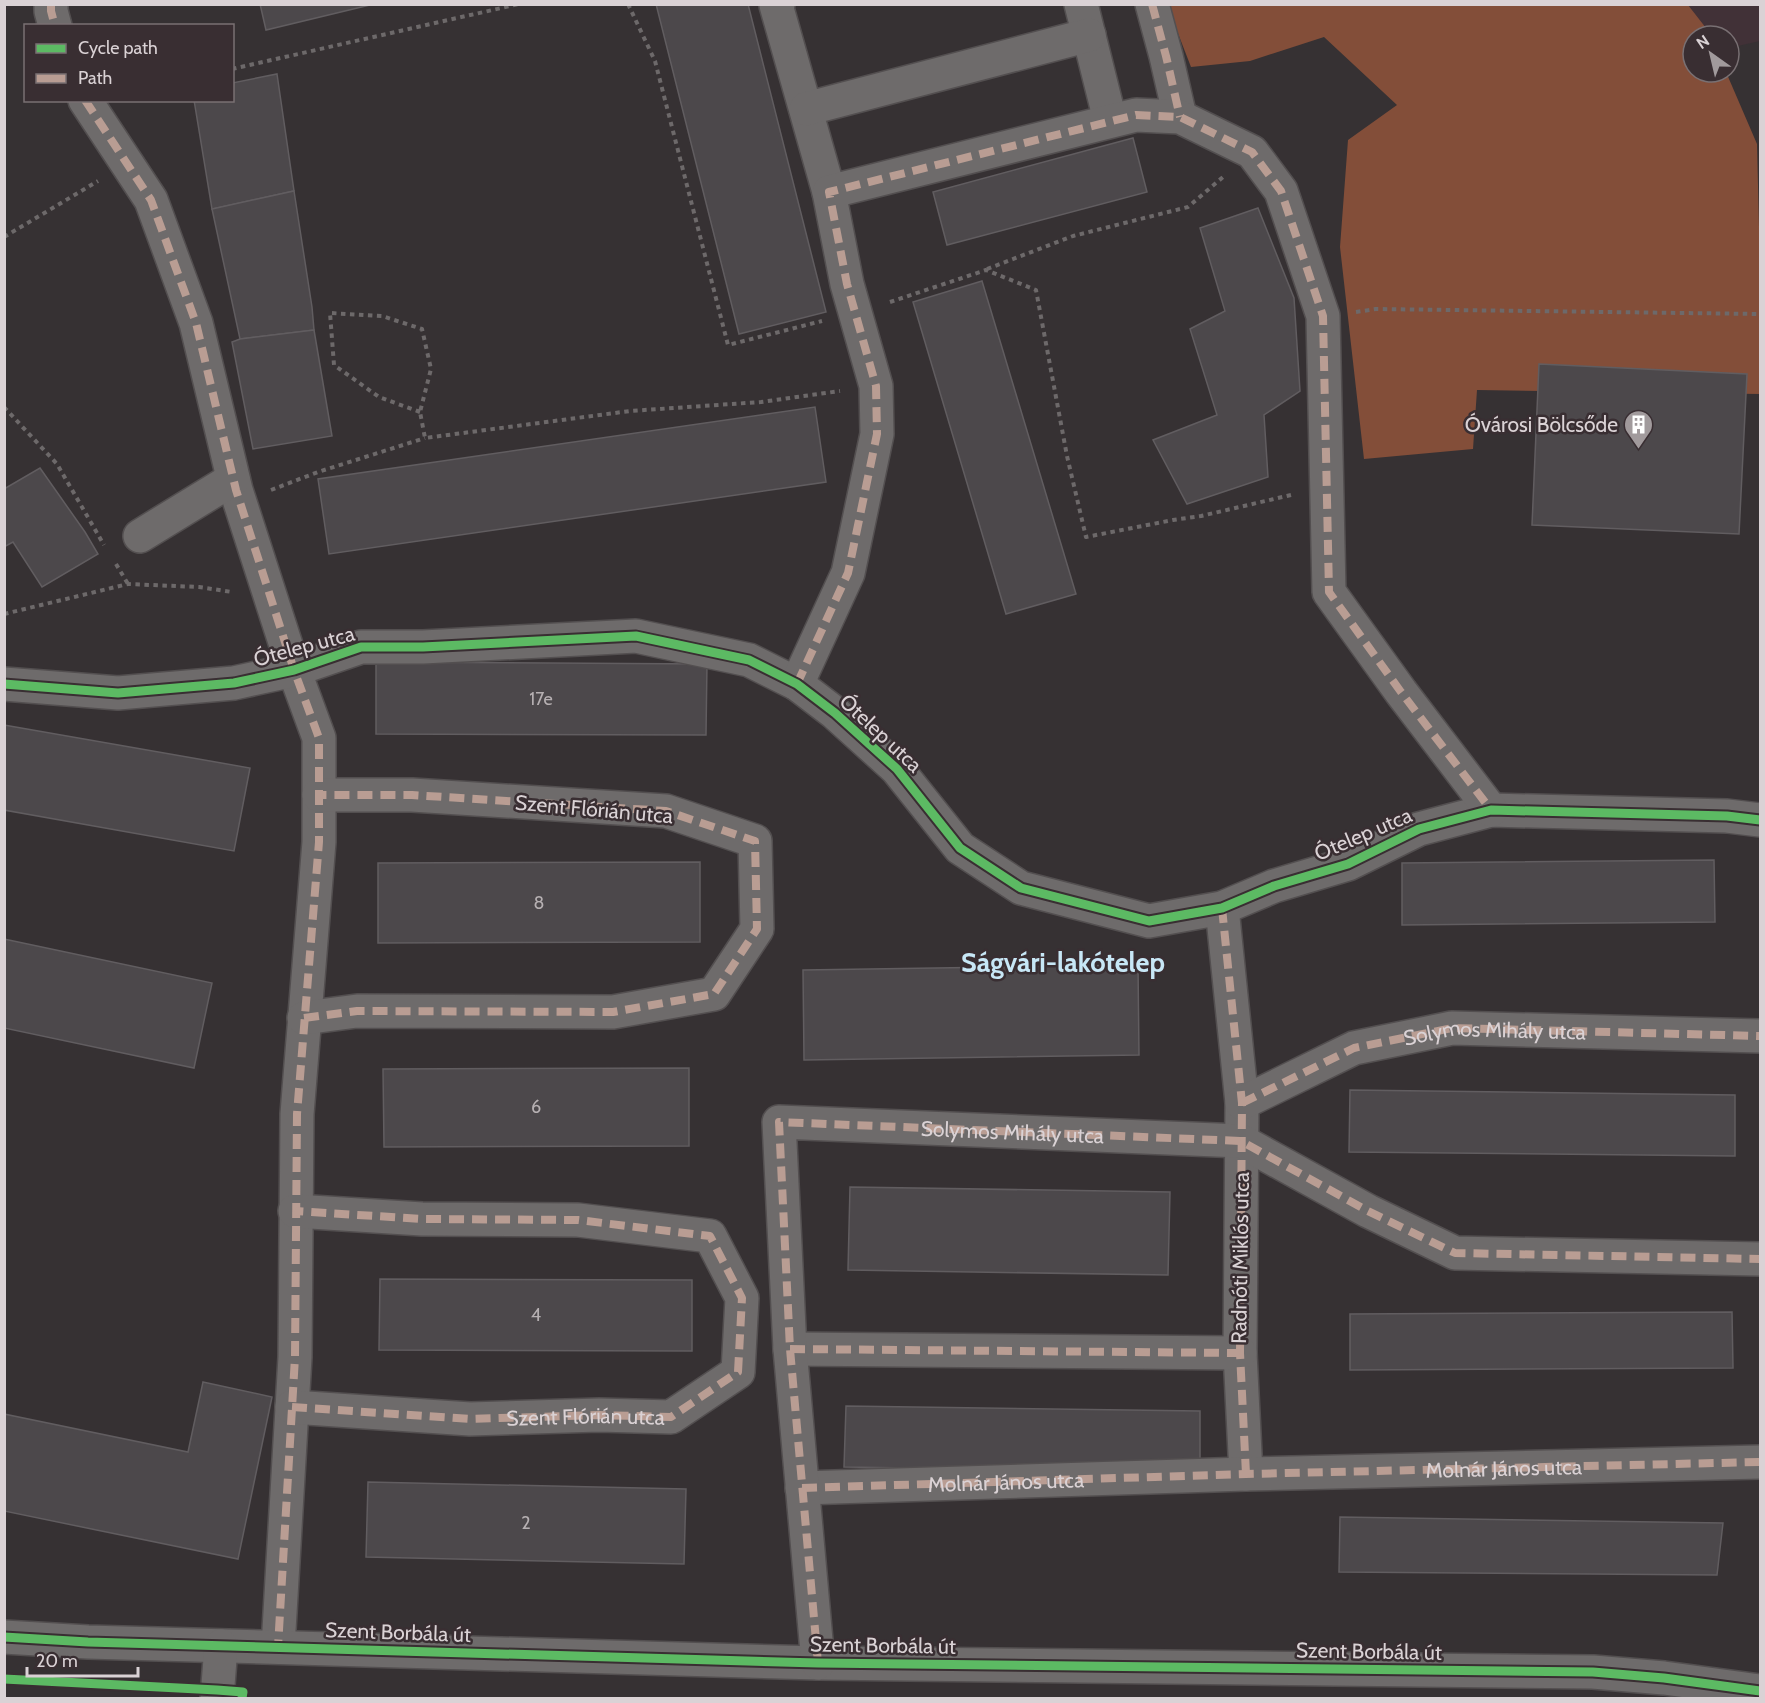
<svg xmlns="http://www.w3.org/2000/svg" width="1765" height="1703" font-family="Cabin,sans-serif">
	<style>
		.built { fill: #413137 }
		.forest { fill: #834e39 }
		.building { fill: #4c484b; stroke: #615d60; stroke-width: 1.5 }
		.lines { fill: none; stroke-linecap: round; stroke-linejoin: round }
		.minor-casing { stroke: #534f50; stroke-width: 36 }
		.path { stroke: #6d696a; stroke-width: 4; stroke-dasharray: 4.5 4.5; stroke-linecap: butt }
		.minor { stroke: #6e6b6b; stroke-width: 33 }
		.quiet { stroke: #b99d93; stroke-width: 8; stroke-dasharray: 15 8; stroke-linecap: butt }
		.cycleway-casing { stroke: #392e32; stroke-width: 13 }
		.cycleway { stroke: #5cba63; stroke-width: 9 }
		.labels { text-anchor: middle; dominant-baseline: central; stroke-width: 5; stroke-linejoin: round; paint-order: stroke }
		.number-label { font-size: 18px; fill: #b6b0b2 }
		.poi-label { font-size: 21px; fill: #dad2d5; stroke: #392e32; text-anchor: end }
		.street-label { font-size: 21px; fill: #dad2d5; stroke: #392e32 }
		.district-label { font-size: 27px; font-weight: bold; fill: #c7e7f6; stroke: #392e32 }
	</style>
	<rect width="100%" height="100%" fill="#363133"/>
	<!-- built -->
	<path class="built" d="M1677 5H1760V41L1729 48V36H1694Z"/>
	<!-- forest -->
	<path class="forest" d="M1167 5H1688L1706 28 1710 36H1693V72H1726L1757 144 1760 268V394L1477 390 1473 449 1364 459 1340 247 1348 140 1397 105 1324 37 1250 61 1191 67Z"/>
	<!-- building -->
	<g class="building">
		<path d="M260 4H374L266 30Z"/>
		<path d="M656 4H748L826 312 739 334Z"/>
		<path d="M277 74 294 191 212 209 194 100H232V83Z"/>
		<path d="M1133 138 1147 192 947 245 933 192Z"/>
		<path d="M294 191 312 307 314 330 240 339 212 209Z"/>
		<path d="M1258 208 1294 298 1300 391 1264 415 1268 477 1187 504 1153 440 1217 415 1190 329 1225 311 1200 228Z"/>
		<path d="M982 281 1076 594 1006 614 913 302Z"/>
		<path d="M314 330 332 436 253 449 232 342 240 339Z"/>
		<path d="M1539 364 1747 374 1739 534 1532 525Z"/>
		<path d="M815 407 826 482 329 554 318 479Z"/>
		<path d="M40 468 85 532 98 554 42 587 13 542 4 547V489Z"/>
		<path d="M376 662 707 664 706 735 376 734Z"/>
		<path d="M4 725 250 768 234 851 4 810Z"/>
		<path d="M1714 860 1715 922 1402 925V863Z"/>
		<path d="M700 862V942L378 943V863Z"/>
		<path d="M4 939 212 983 194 1068 4 1028Z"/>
		<path d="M1138 965 1139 1055 804 1060 803 970Z"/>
		<path d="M689 1068V1146L384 1147 383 1069Z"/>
		<path d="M1350 1090 1735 1095V1156L1349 1152Z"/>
		<path d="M850 1187 1170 1192 1168 1275 848 1270Z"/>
		<path d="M380 1279 692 1280V1351L379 1350Z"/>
		<path d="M1732 1312 1733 1368 1350 1370V1314Z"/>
		<path d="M203 1382 272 1397 238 1559 4 1511V1414L188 1452Z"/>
		<path d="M846 1406 1200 1411V1472L844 1467Z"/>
		<path d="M368 1482 686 1489 684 1564 366 1557Z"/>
		<path d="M1340 1517 1723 1523 1717 1575 1339 1572Z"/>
	</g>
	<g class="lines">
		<defs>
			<g id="minor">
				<path d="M51 4V11L55 26"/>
				<path d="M778 4 776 5 829 192"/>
				<path d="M1081 4 1110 120"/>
				<path d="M1152 4 1166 56 1180 117"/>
				<path d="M85 100 151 200 196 323 236 490 294 670 319 738V842L297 1114 295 1357 278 1647"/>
				<path d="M806 109 1089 35"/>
				<path d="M140 536 233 479"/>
				<path d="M4 684 118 693 234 683 294 670 361 647H423L636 636 749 660 797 684 835 713 897 769 960 848 1021 888 1149 921 1222 908 1274 886 1348 864 1419 829 1491 810 1727 816 1760 820"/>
				<path d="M797 684 848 573 877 434 876 386 847 284 829 192 1136 115 1180 117 1252 152 1281 191 1323 316 1329 592 1401 692 1491 810"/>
				<path d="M1222 908 1242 1103 1240 1353 1246 1474"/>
				<path d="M304 1018 357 1011 613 1012 714 994 757 929 755 841 666 811 412 795H319"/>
				<path d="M1242 1103 1354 1048 1452 1028 1760 1036"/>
				<path d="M790 1349 1240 1353"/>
				<path id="s1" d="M292 1407 470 1419 599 1415 671 1417 738 1372 742 1298 710 1236 578 1220 422 1219 295 1211"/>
				<path d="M802 1488 1246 1474 1760 1462"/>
				<path d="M4 1637 88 1642 818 1663 1593 1672 1664 1678 1760 1691"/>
				<path id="s2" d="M818 1663 790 1349 779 1122 1241 1141 1368 1211 1455 1253 1760 1259"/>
				<path d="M217 1698 221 1646"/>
			</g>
		</defs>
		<!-- minor casing -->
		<use href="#minor" class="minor-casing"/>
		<!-- path -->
		<g class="path">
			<path d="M628 4 655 61 728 345 822 321"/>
			<path d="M232 69 519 4"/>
			<path d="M4 237 98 181"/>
			<path d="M987 269 1073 236 1188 207 1223 177"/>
			<path d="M890 302 986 270 1036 290 1067 456 1086 537 1173 520 1201 516 1291 495"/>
			<path d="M1356 312 1376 309 1760 314"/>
			<path d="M4 407 57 464 104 545"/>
			<path d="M420 412 379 397 334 365 330 313 382 316 422 329 431 369 420 412 425 438 630 411 761 402 840 391"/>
			<path d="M271 490 318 472 425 438"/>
			<path d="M116 564 128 584"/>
			<path d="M4 614 128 584 199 587 232 592"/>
			<path d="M131 1686 181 1688"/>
		</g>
		<!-- minor -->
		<use href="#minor" class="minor"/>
		<!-- quiet -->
		<g class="quiet">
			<path d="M51 4V11L55 26"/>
			<path d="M1152 4 1166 56 1180 117"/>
			<path d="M85 100 151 200 196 323 236 490 294 670 319 738V842L297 1114 295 1357 278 1647"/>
			<path d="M797 684 848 573 877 434 876 386 847 284 829 192 1136 115 1180 117 1252 152 1281 191 1323 316 1329 592 1401 692 1491 810"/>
			<path d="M1222 908 1242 1103 1240 1353 1246 1474"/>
			<path d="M304 1018 357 1011 613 1012 714 994 757 929 755 841 666 811 412 795H319"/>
			<path id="s3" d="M1242 1103 1354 1048 1452 1028 1760 1036"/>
			<path d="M790 1349 1240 1353"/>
			<path d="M292 1407 470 1419 599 1415 671 1417 738 1372 742 1298 710 1236 578 1220 422 1219 295 1211"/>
			<path id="s4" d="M802 1488 1246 1474 1760 1462"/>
			<path d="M818 1663 790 1349 779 1122 1241 1141 1368 1211 1455 1253 1760 1259"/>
		</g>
		<defs>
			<g id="cycleway">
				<path d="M4 684 118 693 234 683 294 670 361 647H423L636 636 749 660 797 684 835 713 897 769 960 848 1021 888 1149 921 1222 908 1274 886 1348 864 1419 829 1491 810 1727 816 1760 820"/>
				<path d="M4 1637 88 1642 818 1663 1593 1672 1664 1678 1760 1691"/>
				<path d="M4 1679 217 1690 243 1692 242 1698"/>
			</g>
		</defs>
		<!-- cycleway casing -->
		<use href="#cycleway" class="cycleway-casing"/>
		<!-- cycleway -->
		<use href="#cycleway" class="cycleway"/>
	</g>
	<!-- icons -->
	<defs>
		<symbol id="building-pin" viewBox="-11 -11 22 30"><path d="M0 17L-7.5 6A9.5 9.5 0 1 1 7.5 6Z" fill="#a19a9c" stroke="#392e32"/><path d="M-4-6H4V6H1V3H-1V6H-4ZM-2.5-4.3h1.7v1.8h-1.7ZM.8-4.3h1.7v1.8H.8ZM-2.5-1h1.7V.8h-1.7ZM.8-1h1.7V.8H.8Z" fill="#fff"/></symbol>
	</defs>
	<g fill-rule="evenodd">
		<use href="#building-pin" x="1622" y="408" width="33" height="45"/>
	</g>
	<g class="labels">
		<!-- number labels -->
		<g class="number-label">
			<text x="541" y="699">17e</text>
			<text x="539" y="903">8</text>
			<text x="536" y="1107">6</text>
			<text x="536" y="1315">4</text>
			<text x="526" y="1523">2</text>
		</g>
		<!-- poi labels -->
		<g class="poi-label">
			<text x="1618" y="424">Óvárosi Bölcsőde</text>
		</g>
		<!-- street labels -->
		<g class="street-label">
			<text transform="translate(304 646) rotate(-15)">Ótelep utca</text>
			<text transform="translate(881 733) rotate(43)">Ótelep utca</text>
			<text transform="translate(594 809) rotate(5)">Szent Flórián utca</text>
			<text transform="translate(1363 834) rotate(-23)">Ótelep utca</text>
			<text stroke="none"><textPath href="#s3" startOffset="267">Solymos Mihály utca</textPath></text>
			<text stroke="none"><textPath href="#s2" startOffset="776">Solymos Mihály utca</textPath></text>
			<text transform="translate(1240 1258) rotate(-89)">Radnóti Miklós utca</text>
			<text stroke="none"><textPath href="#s1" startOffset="294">Szent Flórián utca</textPath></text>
			<text stroke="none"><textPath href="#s4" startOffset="702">Molnár János utca</textPath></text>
			<text stroke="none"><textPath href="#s4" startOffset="204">Molnár János utca</textPath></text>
			<text transform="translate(398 1632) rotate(2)">Szent Borbála út</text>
			<text transform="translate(883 1645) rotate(1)">Szent Borbála út</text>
			<text transform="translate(1369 1651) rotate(1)">Szent Borbála út</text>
		</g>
		<!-- district labels -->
		<g class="district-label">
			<text x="1063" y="962">Ságvári-lakótelep</text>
		</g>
	</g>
	<!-- border -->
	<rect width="1765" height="1703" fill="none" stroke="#dad2d5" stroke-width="12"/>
	<!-- legend -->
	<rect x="24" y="24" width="210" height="78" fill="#392e32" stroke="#797073" stroke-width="1.5"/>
	<rect x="36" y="44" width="30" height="9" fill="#5cba63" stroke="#797073" stroke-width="1.5"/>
	<text x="78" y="54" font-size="18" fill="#dad2d5">Cycle path</text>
	<rect x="36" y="74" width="30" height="9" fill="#b99d93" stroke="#797073" stroke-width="1.5"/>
	<text x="78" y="84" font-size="18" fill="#dad2d5">Path</text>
	<!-- north arrow -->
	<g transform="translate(1711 54) rotate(326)"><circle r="28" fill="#392e32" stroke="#797073" stroke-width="1.5"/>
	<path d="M0-4.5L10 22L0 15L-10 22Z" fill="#a19a9c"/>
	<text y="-9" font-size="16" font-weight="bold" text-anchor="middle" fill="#dad2d5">N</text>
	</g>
	<!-- scale -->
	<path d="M27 1667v9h111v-9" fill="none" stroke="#dad2d5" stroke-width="3"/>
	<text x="36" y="1667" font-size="18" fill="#dad2d5" stroke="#392e32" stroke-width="4.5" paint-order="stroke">20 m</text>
</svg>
